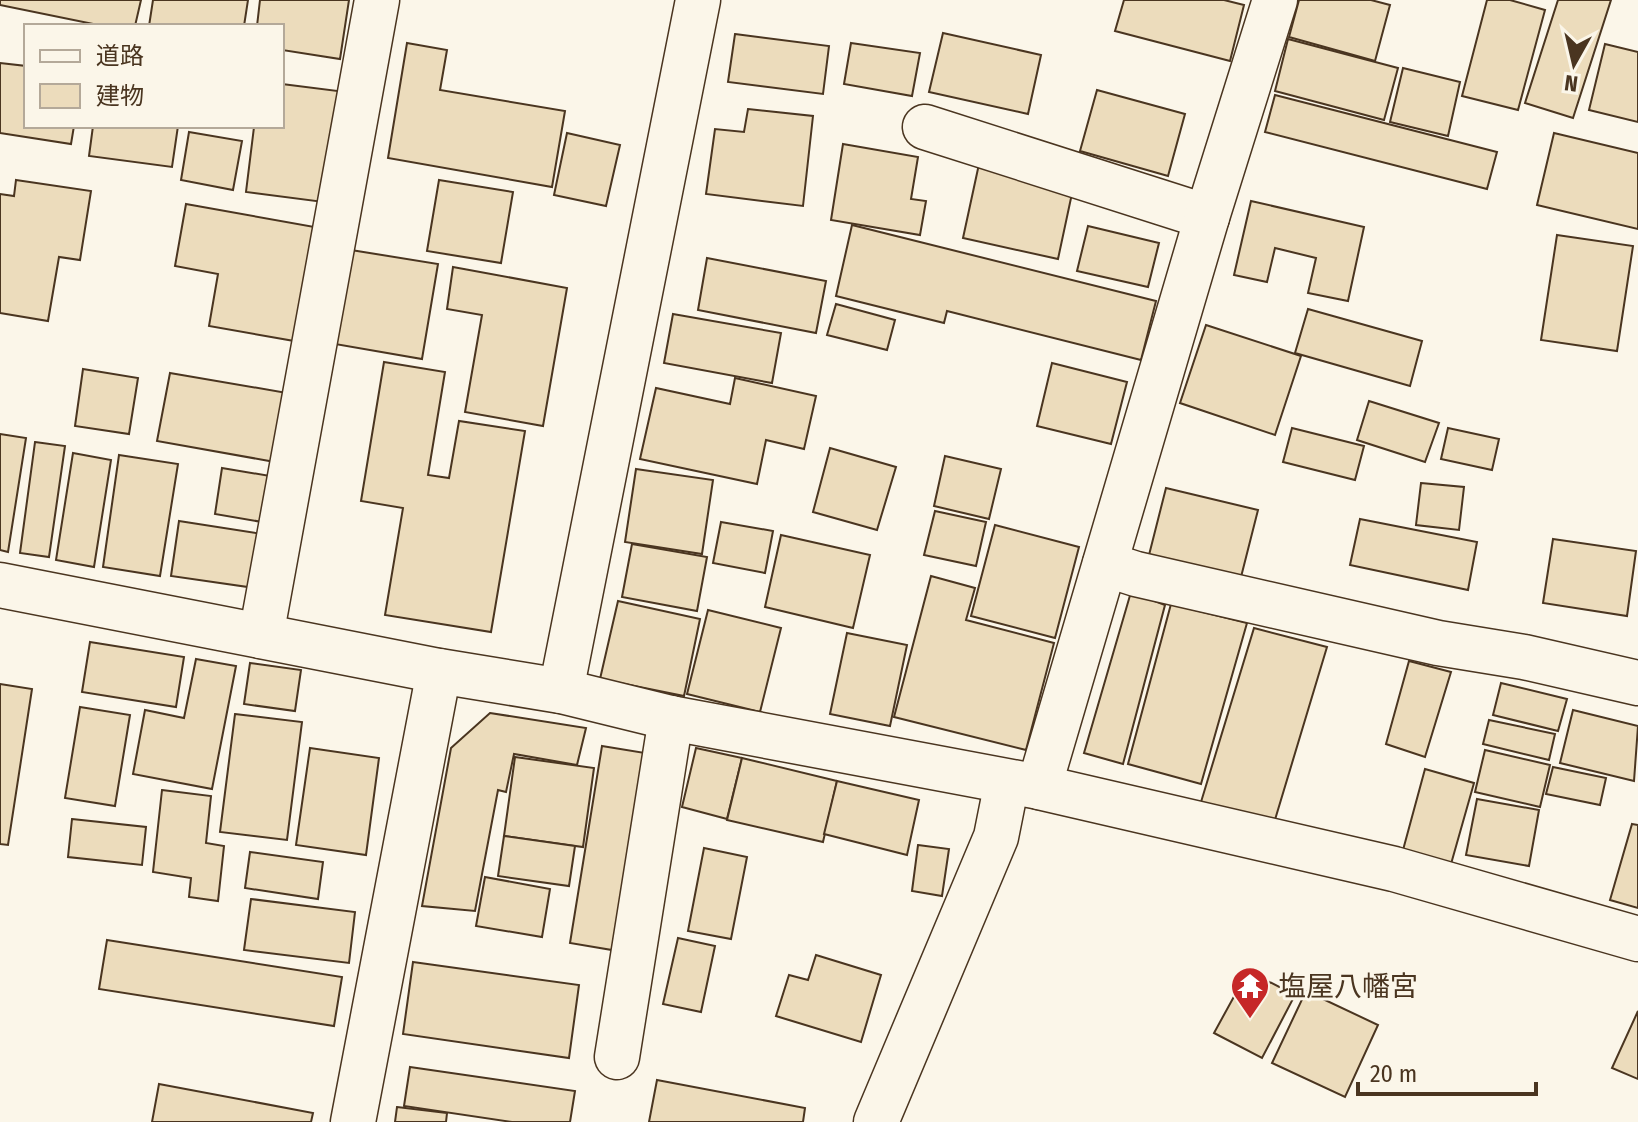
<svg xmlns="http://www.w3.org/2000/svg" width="1638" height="1122" font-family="'Fira Sans Condensed','Noto Sans JP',sans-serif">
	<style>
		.building { fill: #ecdcbc; stroke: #4a3520; stroke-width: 2 }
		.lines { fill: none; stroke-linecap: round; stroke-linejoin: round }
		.street-casing { stroke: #4a3520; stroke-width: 47 }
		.street { stroke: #fbf6e9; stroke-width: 44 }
		.labels { text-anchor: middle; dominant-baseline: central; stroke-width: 6; stroke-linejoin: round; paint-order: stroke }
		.poi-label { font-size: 28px; fill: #4a3520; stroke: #fbf6e9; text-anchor: start }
	</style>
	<rect width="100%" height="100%" fill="#fbf6e9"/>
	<!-- building -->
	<g class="building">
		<path d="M0 0H141L135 26H103L0 5Z"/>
		<path d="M153 0H248L244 26H149Z"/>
		<path d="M260 0H349L340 59 282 50V26H257Z"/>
		<path d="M1124 0H1224L1244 5 1230 61 1115 31Z"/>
		<path d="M1299 0H1371L1390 5 1375 61 1289 37Z"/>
		<path d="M1487 0H1510L1545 10 1518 110 1462 96Z"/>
		<path d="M1558 0H1611L1573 118 1525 103Z"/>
		<path d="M943 33 1041 55 1028 114 929 92Z"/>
		<path d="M735 34 829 46 823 94 728 82Z"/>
		<path d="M1288 39 1398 68 1384 120 1275 91Z"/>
		<path d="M407 43 447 50 440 90 565 111 552 187 388 158Z"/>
		<path d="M851 43 920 53 912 96 844 84Z"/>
		<path d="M1605 44 1638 52V122L1589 110Z"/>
		<path d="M0 63 26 66V126H74L71 144 0 133Z"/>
		<path d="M1403 68 1460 82 1448 136 1390 122Z"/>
		<path d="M282 84 346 92 331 203 246 192 254 127 248 126H282Z"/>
		<path d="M1097 90 1185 114 1168 176 1080 151Z"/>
		<path d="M1275 95 1497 152 1487 189 1265 132Z"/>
		<path d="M748 109 813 116 803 206 706 194 715 129 744 132Z"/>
		<path d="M93 126H178L172 167 89 156Z"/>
		<path d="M189 132 242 141 233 190 181 180Z"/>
		<path d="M567 133 620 145 606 206 554 195Z"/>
		<path d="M1554 133 1638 153V229L1537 205Z"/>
		<path d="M843 144 918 157 911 199 926 201 920 235 831 220Z"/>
		<path d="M979 164 1074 184 1058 259 963 238Z"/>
		<path d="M16 180 91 191 80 260 59 257 48 321 0 313V194L14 196Z"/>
		<path d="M439 180 513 192 501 263 427 251Z"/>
		<path d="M1251 201 1364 227 1348 301 1308 293 1316 258 1275 248 1267 282 1234 275Z"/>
		<path d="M186 204 320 228 300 342 209 326 218 274 175 266Z"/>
		<path d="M852 225 1156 301 1141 360 947 311 944 323 836 296Z"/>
		<path d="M1088 226 1159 243 1148 287 1077 271Z"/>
		<path d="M1557 235 1633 246 1617 351 1541 340Z"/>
		<path d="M351 250 438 264 422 359 335 344Z"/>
		<path d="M707 258 826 281 816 333 698 310Z"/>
		<path d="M453 267 567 288 543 426 465 412 482 315 447 309Z"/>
		<path d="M836 304 895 320 887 350 827 335Z"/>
		<path d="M1308 309 1422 341 1410 386 1295 353Z"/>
		<path d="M673 314 781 333 772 383 664 363Z"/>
		<path d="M1206 325 1301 356 1275 435 1180 403Z"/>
		<path d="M384 362 445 372 428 475 449 478 459 421 525 431 491 632 385 615 403 508 361 501Z"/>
		<path d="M1052 363 1127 382 1111 444 1037 426Z"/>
		<path d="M83 369 138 378 129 434 75 426Z"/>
		<path d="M170 373 287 393 275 462 157 441Z"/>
		<path d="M735 378 816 396 804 449 766 440 757 484 640 459 656 388 730 404Z"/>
		<path d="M1369 401 1439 423 1425 462 1357 440Z"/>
		<path d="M1292 428 1364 446 1355 480 1283 462Z"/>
		<path d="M1448 428 1499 439 1492 470 1441 459Z"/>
		<path d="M0 434 26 438 8 552 0 550Z"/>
		<path d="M35 442 65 446 49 557 20 553Z"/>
		<path d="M830 448 896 467 877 530 813 512Z"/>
		<path d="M73 453 111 460 94 567 56 560Z"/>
		<path d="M119 455 178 464 160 576 103 567Z"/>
		<path d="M945 456 1001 469 989 519 934 506Z"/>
		<path d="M222 468 276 477 268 523 215 514Z"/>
		<path d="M636 469 713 480 702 554 625 542Z"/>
		<path d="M1421 483 1464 487 1459 530 1416 525Z"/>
		<path d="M1166 488 1258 510 1241 577 1149 555Z"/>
		<path d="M935 511 986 522 976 566 924 555Z"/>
		<path d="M1360 519 1477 542 1468 590 1350 565Z"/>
		<path d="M179 521 262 534 255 588 171 576Z"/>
		<path d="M721 522 773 531 765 573 713 563Z"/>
		<path d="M995 525 1079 547 1055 638 971 616Z"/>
		<path d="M781 535 870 555 853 628 765 607Z"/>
		<path d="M1553 539 1636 551 1627 616 1543 603Z"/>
		<path d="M632 544 707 557 697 611 622 597Z"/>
		<path d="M931 576 975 588 966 620 1054 643 1026 750 894 717Z"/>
		<path d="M1131 592 1165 605 1123 764 1084 753Z"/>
		<path d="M618 601 700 619 684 696 600 679Z"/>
		<path d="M1171 604 1247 623 1201 784 1128 764Z"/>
		<path d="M708 610 781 628 760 712 687 694Z"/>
		<path d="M1254 628 1327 647 1274 823 1201 802Z"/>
		<path d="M847 633 907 645 890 726 830 714Z"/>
		<path d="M90 642 184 657 176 707 82 692Z"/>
		<path d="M196 659 236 666 212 789 133 774 145 710 184 718Z"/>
		<path d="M1409 661 1451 672 1425 757 1386 744Z"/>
		<path d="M250 663 301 670 295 711 244 704Z"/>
		<path d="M1501 683 1567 699 1558 731 1493 715Z"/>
		<path d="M0 684 32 689 8 845 0 844Z"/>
		<path d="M80 707 130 715 115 806 65 798Z"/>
		<path d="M1573 710 1638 726 1634 781 1560 763Z"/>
		<path d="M490 713 586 728 577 765 514 754 506 792 498 790 475 911 422 906 451 748Z"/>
		<path d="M235 714 302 722 287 840 220 832Z"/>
		<path d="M1489 720 1555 734 1549 760 1483 744Z"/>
		<path d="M602 746 645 753 612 950 570 943Z"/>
		<path d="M310 748 379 758 366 855 296 845Z"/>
		<path d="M696 748 742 758 727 819 682 807Z"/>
		<path d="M1485 750 1550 765 1540 807 1475 792Z"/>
		<path d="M515 757 594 768 583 847 504 836Z"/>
		<path d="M742 758 837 781 823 842 727 820Z"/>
		<path d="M1553 767 1606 778 1600 805 1546 794Z"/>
		<path d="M1425 769 1474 783 1451 864 1403 850Z"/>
		<path d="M837 781 919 800 907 855 824 834Z"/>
		<path d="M162 790 211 796 206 843 224 846 218 901 189 897 191 878 153 872Z"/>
		<path d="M1477 799 1539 810 1529 866 1466 855Z"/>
		<path d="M72 819 146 827 142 865 68 857Z"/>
		<path d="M1632 824 1638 825V908L1610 900Z"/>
		<path d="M504 836 575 846 569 886 498 876Z"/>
		<path d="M918 845 949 849 942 896 912 891Z"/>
		<path d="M704 848 747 857 731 939 688 931Z"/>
		<path d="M250 852 323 862 318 899 245 888Z"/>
		<path d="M485 877 550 889 542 937 476 926Z"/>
		<path d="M251 899 355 912 349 963 244 950Z"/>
		<path d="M678 938 715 946 701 1012 663 1004Z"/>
		<path d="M107 940 342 977 334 1026 99 989Z"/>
		<path d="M816 955 881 975 861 1042 776 1016 789 975 808 980Z"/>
		<path d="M413 962 579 985 569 1058 403 1034Z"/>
		<path d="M1248 971 1295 995 1262 1058 1214 1033Z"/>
		<path d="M1306 991 1378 1025 1345 1097 1272 1063Z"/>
		<path d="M1638 1011V1079L1612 1068Z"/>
		<path d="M410 1067 575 1091 570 1122H512L404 1106Z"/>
		<path d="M657 1080 805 1108 803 1122H649Z"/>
		<path d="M159 1084 313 1113 311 1122H152Z"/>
		<path d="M397 1107 447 1113 446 1122H395Z"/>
	</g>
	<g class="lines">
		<defs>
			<g id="street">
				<path d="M925 127 1207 217"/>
				<path d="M1105 564 1136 574 1438 643 1524 657 1638 683"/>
				<path d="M0 585 439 671 561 691 671 718 1039 787 1394 869 1638 939"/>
				<path d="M261 636 377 0"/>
				<path d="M561 691 698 0"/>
				<path d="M1039 787 1207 217 1275 0"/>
				<path d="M617 1057 671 718"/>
				<path d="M353 1122 439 671"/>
				<path d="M876 1122 996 837 1007 782"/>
			</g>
		</defs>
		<!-- street casing -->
		<use href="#street" class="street-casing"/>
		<!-- street -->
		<use href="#street" class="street"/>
	</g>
	<!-- icons -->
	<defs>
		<symbol id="temple-pin" viewBox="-11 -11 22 30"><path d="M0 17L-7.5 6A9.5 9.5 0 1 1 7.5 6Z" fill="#c62828" stroke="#fbf6e9"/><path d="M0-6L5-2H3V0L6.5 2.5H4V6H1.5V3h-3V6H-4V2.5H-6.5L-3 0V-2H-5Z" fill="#fff"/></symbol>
	</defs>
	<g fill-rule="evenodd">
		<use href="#temple-pin" x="1228" y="964" width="44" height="60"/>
	</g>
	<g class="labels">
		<!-- poi labels -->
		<g class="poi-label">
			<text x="1278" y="986">塩屋八幡宮</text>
		</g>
	</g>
	<!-- legend -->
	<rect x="24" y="24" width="260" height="104" fill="#fbf6e9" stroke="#b4a999" stroke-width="2"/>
	<rect x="40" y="50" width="40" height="12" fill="#fbf6e9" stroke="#b4a999" stroke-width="2"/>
	<text x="96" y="64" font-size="24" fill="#4a3520">道路</text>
	<rect x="40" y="84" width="40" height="24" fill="#ecdcbc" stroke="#b4a999" stroke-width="2"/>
	<text x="96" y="104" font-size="24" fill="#4a3520">建物</text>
	<!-- north arrow -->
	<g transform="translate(1574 64) rotate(188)" stroke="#fbf6e9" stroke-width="6" paint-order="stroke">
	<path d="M0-6L14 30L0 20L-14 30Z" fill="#4a3520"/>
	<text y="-12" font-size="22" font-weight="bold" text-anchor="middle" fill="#4a3520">N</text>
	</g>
	<!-- scale -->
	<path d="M1358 1082v12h178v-12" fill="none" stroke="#4a3520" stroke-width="4"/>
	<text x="1370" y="1082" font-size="24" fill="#4a3520" stroke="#fbf6e9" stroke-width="6" paint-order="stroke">20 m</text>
</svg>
